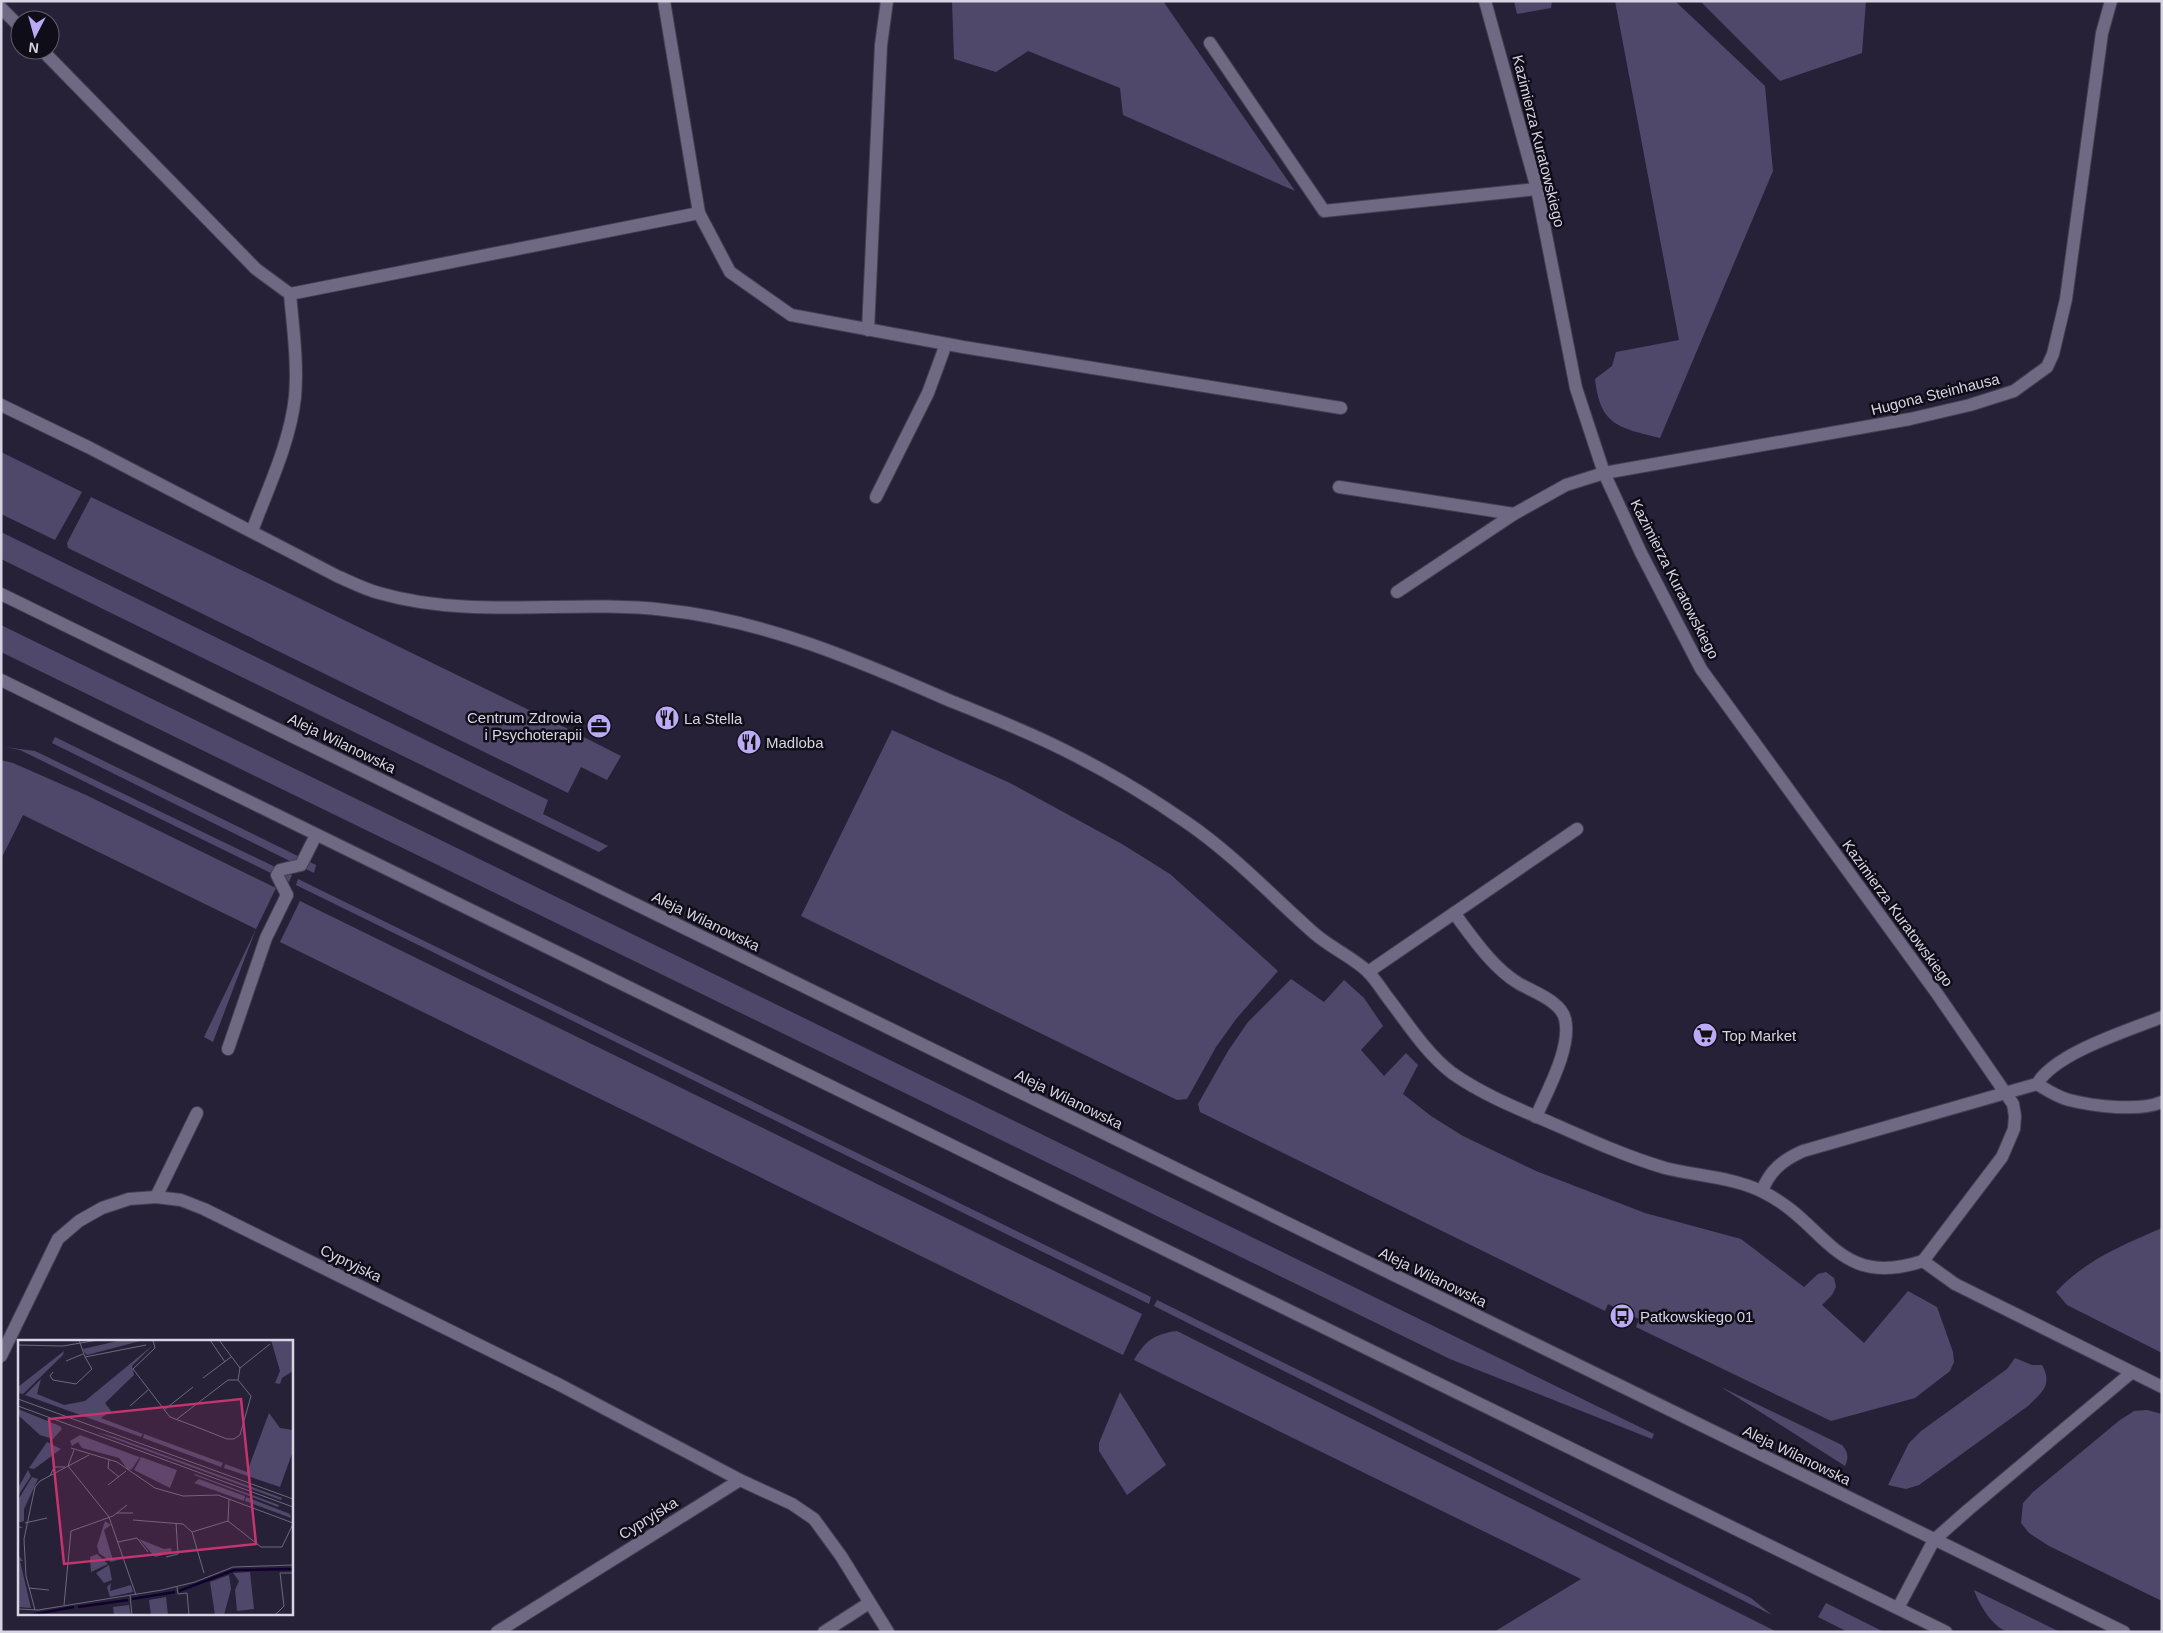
<svg xmlns="http://www.w3.org/2000/svg" width="2163" height="1633" font-family="Helvetica,sans-serif">
	<style>
		.green { fill: #50486a }
		.lines { fill: none; stroke-linecap: round; stroke-linejoin: round }
		.lane-casing { stroke: #443f52; stroke-width: 14 }
		.street-casing { stroke: #443f52; stroke-width: 14 }
		.secondary-casing { stroke: #443f52; stroke-width: 14 }
		.lane { stroke: #6f6984; stroke-width: 12 }
		.street { stroke: #6f6984; stroke-width: 12 }
		.secondary { stroke: #6f6984; stroke-width: 12 }
		.labels { text-anchor: middle; dominant-baseline: central; stroke-width: 5; stroke-linejoin: round; paint-order: stroke }
		.street-label { font-size: 15px; fill: #d7d4e3; stroke: #0f0d17 }
		.poi-label { font-size: 15px; fill: #d7d4e3; stroke: #0f0d17; text-anchor: start }
		.inset-river { fill: none; stroke: #10002d; stroke-width: 2.5 }
		.inset-road { fill: none; stroke: #6d697c; stroke-width: 1 }
		.view { fill: #c5346f; fill-opacity: 0.15; stroke: #c5346f; stroke-width: 2.5 }
		.inset-edge { fill: none; stroke: #d7d4e3; stroke-width: 2.5 }
	</style>
	<rect width="100%" height="100%" fill="#272138"/>
	<!-- green -->
	<g class="green">
		<path d="M952 1H1163L1295 191 1123 115 1120 88 1028 51 996 72 954 59Z"/>
		<path d="M1514 1H1552L1551 8 1517 14Z"/>
		<path d="M1615 1H1675L1765 86 1773 171 1660 438C1620 428 1600 426 1595 379L1612 366 1616 352 1679 340Z"/>
		<path d="M1700 1H1866L1862 53 1780 81Z"/>
		<path d="M1 452 82 492 55 540 1 514Z"/>
		<path d="M91 497 564 727 621 756 607 780 581 767 568 793 68 548 67 543Z"/>
		<path d="M1 532 548 800 543 814 608 846 599 852 1 559Z"/>
		<path d="M1 625 1654 1434 1652 1439 1450 1359 1 652Z"/>
		<path d="M892 730 1010 783 1122 844 1170 874 1278 971 1236 1019 1216 1047 1187 1099 1177 1100 801 916Z"/>
		<path d="M55 737 316 865 314 873 52 743Z"/>
		<path d="M5 747 35 751 292 875 289 882 20 750Z"/>
		<path d="M1 760 13 763 86 795 276 888 256 929 213 1042 204 1037 256 929 23 815 1 859Z"/>
		<path d="M298 879 1151 1297 1149 1304 296 885Z"/>
		<path d="M300 901 1142 1314 1123 1355 280 942Z"/>
		<path d="M1291 979 1324 1002 1344 980 1364 998 1383 1026 1361 1050 1384 1076 1406 1053 1418 1065 1403 1094 1431 1116 1463 1136 1536 1171 1645 1213 1741 1239 1804 1287 1818 1274 1826 1272 1834 1278 1836 1287 1832 1295 1822 1305 1864 1343 1908 1291 1937 1307 1953 1352 1954 1362 1950 1371 1915 1398 1831 1421 1636 1327 1639 1319 1608 1304 1605 1311 1200 1112 1198 1104 1228 1051 1248 1022Z"/>
		<path d="M2162 1228V1353L2067 1305 2056 1292C2085 1260 2123 1245 2162 1228Z"/>
		<path d="M1157 1300 1369 1405 1751 1598 1772 1615 1154 1306Z"/>
		<path d="M1177 1331 1777 1632H1494L1581 1579 1134 1360C1145 1341 1154 1334 1177 1331Z"/>
		<path d="M2015 1358 2032 1365H2042C2053 1385 2042 1392 2028 1406L1919 1485 1906 1489 1888 1485 1909 1443 1921 1431 2007 1369Z"/>
		<path d="M1721 1387 1842 1445C1848 1452 1849 1457 1845 1466Z"/>
		<path d="M1120 1392 1166 1465 1127 1495 1099 1451V1443Z"/>
		<path d="M2147 1410 2162 1414V1601L2049 1546 2029 1533 2021 1523 2023 1503 2033 1492 2120 1420 2134 1411Z"/>
		<path d="M1974 1590 2060 1632C2048 1632 2017 1633 2008 1632 1992 1627 1979 1604 1974 1590Z"/>
		<path d="M1826 1603 1884 1632H1848L1818 1617Z"/>
	</g>
	<g class="lines">
		<defs>
			<g id="lane">
				<path d="M287 895 277 875 280 870 301 865 316 835"/>
				<path d="M156 1197 197 1113"/>
				<path d="M1955 1284 2162 1387"/>
				<path d="M1898 1608 1934 1540 1968 1510 2131 1373"/>
			</g>
			<g id="street">
				<path d="M1485 1 1537 189 1576 388 1604 473 1641 553 1701 669 1938 995 2013 1104 2015 1116 2014 1129 2002 1157 1923 1261"/>
				<path d="M1 8 20 27"/>
				<path d="M1210 43 1324 211 1537 189"/>
				<path d="M42 50 256 269 290 294 699 213 664 1"/>
				<path d="M699 213 730 272 791 315 963 347 1341 408"/>
				<path d="M868 330 881 45 887 1"/>
				<path d="M1 405 90 448 337 576C351 582 364 589 379 593 472 620 570 599 665 610 763 620 857 660 946 699 985 715 1024 730 1062 749 1105 770 1147 795 1186 822 1233 854 1272 896 1315 934 1330 947 1350 956 1366 970 1375 978 1381 989 1388 998 1408 1024 1426 1053 1452 1073 1483 1095 1521 1110 1556 1125 1592 1141 1628 1157 1665 1168 1697 1176 1731 1177 1761 1191 1827 1222 1835 1290 1923 1261"/>
				<path d="M1339 487 1514 514"/>
				<path d="M876 497 928 393 946 344"/>
				<path d="M252 531C268 488 290 443 295 397 298 363 293 328 290 294"/>
				<path d="M1397 592 1514 514 1566 485 1604 473 1910 419 1970 405 2014 391 2047 367 2053 354 2066 299 2102 33 2111 1"/>
				<path d="M1454 913C1473 938 1492 967 1518 983 1533 992 1561 1001 1565 1019 1572 1047 1547 1091 1536 1117"/>
				<path d="M1368 972 1577 829"/>
				<path d="M228 1049 266 938 287 895"/>
				<path d="M2037 1084C2047 1090 2057 1097 2069 1100 2093 1106 2138 1112 2162 1102"/>
				<path d="M1762 1191C1770 1170 1783 1160 1803 1151L2037 1084C2055 1053 2127 1031 2162 1017"/>
				<path d="M1923 1261 1955 1284"/>
				<path d="M1 1356 58 1239 79 1221 102 1208 129 1199 156 1197 181 1200 204 1209 560 1385 740 1480 792 1504 814 1519 841 1556 888 1632"/>
				<path d="M497 1632 740 1480"/>
				<path d="M824 1632 869 1603"/>
			</g>
			<g id="secondary">
				<path d="M1 594 2124 1632"/>
				<path d="M1 680 1946 1632"/>
			</g>
		</defs>
		<!-- lane casing -->
		<use href="#lane" class="lane-casing"/>
		<!-- street casing -->
		<use href="#street" class="street-casing"/>
		<!-- secondary casing -->
		<use href="#secondary" class="secondary-casing"/>
		<!-- lane -->
		<use href="#lane" class="lane"/>
		<!-- street -->
		<use href="#street" class="street"/>
		<!-- secondary -->
		<use href="#secondary" class="secondary"/>
	</g>
	<!-- icons -->
	<defs>
		<symbol id="restaurant-disc" viewBox="-11 -11 22 22"><circle r="9.5" fill="#bcaaf6" stroke="#0f0d17"/><path d="M-5-6h1v4h1v-4h1v4h1v-4h1v5L-1.5 .5V6h-2V.5L-5-1ZM5-6V6H3V1.5H1.5Q1.5-4 5-6Z" fill="#111"/></symbol>
		<symbol id="office-disc" viewBox="-11 -11 22 22"><circle r="9.5" fill="#bcaaf6" stroke="#0f0d17"/><path d="M-6-3h4V-5.5h4V-3h4V5H-6ZM-1-4.5V-3h2v-1.5ZM-6 0V1H6V0Z" fill="#111"/></symbol>
		<symbol id="supermarket-disc" viewBox="-11 -11 22 22"><circle r="9.5" fill="#bcaaf6" stroke="#0f0d17"/><path d="M-6-5.5h2.5l.6 2H6L4.5 2H-2.5L-4.4-4H-6ZM-1.5 3.2a1.3 1.3 0 1 0 .1 0ZM3 3.2a1.3 1.3 0 1 0 .1 0Z" fill="#111"/></symbol>
		<symbol id="bus-disc" viewBox="-11 -11 22 22"><circle r="9.5" fill="#bcaaf6" stroke="#0f0d17"/><path d="M-5-6H5V4H4V6H2V4H-2V6H-4V4H-5ZM-3.5-4V0h7V-4ZM-3.5 1.2v1.5H-2V1.2ZM2 1.2v1.5H3.5V1.2Z" fill="#111"/></symbol>
	</defs>
	<g fill-rule="evenodd">
		<use href="#restaurant-disc" x="653" y="704" width="28" height="28"/>
		<use href="#office-disc" x="585" y="712" width="28" height="28"/>
		<use href="#restaurant-disc" x="735" y="728" width="28" height="28"/>
		<use href="#supermarket-disc" x="1691" y="1021" width="28" height="28"/>
		<use href="#bus-disc" x="1608" y="1302" width="28" height="28"/>
	</g>
	<g class="labels">
		<!-- street labels -->
		<g class="street-label">
			<text transform="translate(1539 141) rotate(76)">Kazimierza Kuratowskiego</text>
			<text transform="translate(1935 394) rotate(-14)">Hugona Steinhausa</text>
			<text transform="translate(1675 579) rotate(63)">Kazimierza Kuratowskiego</text>
			<text transform="translate(342 743) rotate(26)">Aleja Wilanowska</text>
			<text transform="translate(1898 913) rotate(54)">Kazimierza Kuratowskiego</text>
			<text transform="translate(706 921) rotate(26)">Aleja Wilanowska</text>
			<text transform="translate(1069 1099) rotate(26)">Aleja Wilanowska</text>
			<text transform="translate(351 1263) rotate(26)">Cypryjska</text>
			<text transform="translate(1433 1277) rotate(26)">Aleja Wilanowska</text>
			<text transform="translate(1797 1455) rotate(26)">Aleja Wilanowska</text>
			<text transform="translate(648 1518) rotate(-32)">Cypryjska</text>
		</g>
		<!-- poi labels -->
		<g class="poi-label">
			<text x="582" y="717" text-anchor="end">Centrum Zdrowia<tspan x="582" dy="17">i Psychoterapii</tspan></text>
			<text x="684" y="718">La Stella</text>
			<text x="766" y="742">Madloba</text>
			<text x="1722" y="1035">Top Market</text>
			<text x="1640" y="1316">Patkowskiego 01</text>
		</g>
	</g>
	<!-- overview -->
	<g transform="translate(18 1340)">
		<rect width="275" height="275" fill="#272138"/>
		<path d="M104 0H126L69 15 66 12 65 9ZM253 0H275V31L264 38 262 44 257 43 262 31ZM135 5 114 26 116 35 87 63 93 71 83 78 125 94 123 97 7 55 23 39 19 54 46 65 67 61ZM46 11 45 15 5 54 0 53V47ZM0 69 42 86 44 89 35 99 22 95 0 75ZM251 73 262 88 275 90V111L262 147 206 128 210 114 207 124 229 132ZM78 92 97 97 264 158 263 160ZM126 94 205 123 203 127 125 98ZM62 95 121 117H122L114 129 110 130 101 118 64 108 60 102 54 106 52 101ZM29 102 43 109 16 129 11 128ZM123 117 159 130 152 148 116 130ZM10 130 13 136 0 156V148ZM176 135 177 134 261 165 260 167ZM14 137 20 139 6 169V181L0 183V160ZM181 139 227 156 226 161 176 143ZM228 157 272 174 273 178 227 161ZM87 181 93 185 86 190 95 220 104 219 93 222 81 213 79 206ZM2 186 5 188H1V216L5 221H2L13 268 0 267V187ZM121 199 146 209 153 208 154 213 137 217ZM79 214 90 224 73 232 72 217ZM91 225 94 240 86 243 78 233ZM232 232 236 269 219 271 217 250 221 241 215 233ZM211 235 213 249 206 275H197L192 242ZM93 243 92 251 113 245 115 252 92 257 89 247ZM148 257 150 275H133L131 260ZM111 265 113 275H96L95 267Z" fill="#50486a"/>
		<path class="inset-river" d="M161 251 216 230 275 229M114 259 157 252M60 267 110 260M12 275 56 267"/>
		<path class="inset-road" d="M61 0 67 17M135 0 137 8 115 29 152 77 176 86 209 99H216L222 95 233 56 220 40H210L159 79M192 0 207 22M201 0 222 28 220 40M0 5 45 6 80 0M48 21 65 14M222 28 252 4M35 32 32 36 35 40 58 44 74 29 67 17 128 5M185 38 213 17M0 59 275 159M0 66 275 167M112 66 130 50M146 70 175 47M53 108 99 122 137 148 165 156 200 155 275 183M91 119 90 128 101 137M50 126 91 177 118 255M50 126 56 110M32 136 36 127H47M90 145 108 131M99 173H115M115 180 165 184 174 192M210 181 211 159M7 183 29 178M100 202 119 198 130 212M148 217 160 214 158 183M186 233 174 192 210 181 243 207H264L275 184M159 247 160 254 169 253 171 275M11 248 31 250M112 255 114 275M46 265 53 191 95 176 109 165M0 269 20 270 144 250 177 242 215 227 275 225M17 270 8 236 6 199 17 147 22 141 71 115M257 275 266 266 262 233H275"/>
		<path class="view" d="M223 59 238 204 46 224 31 79Z"/>
		<rect width="275" height="275" class="inset-edge"/>
	</g>
	<!-- border -->
	<rect width="2163" height="1633" fill="none" stroke="#d7d4e3" stroke-width="5"/>
	<!-- north arrow -->
	<g transform="translate(35 35) rotate(186)"><circle r="24" fill="#0f0d17" stroke="#5f5d69"/>
	<path d="M0-4L9 19L0 12L-9 19Z" fill="#bcaaf6"/>
	<text y="-8" font-size="14" font-weight="bold" text-anchor="middle" fill="#d7d4e3">N</text>
	</g>
</svg>
